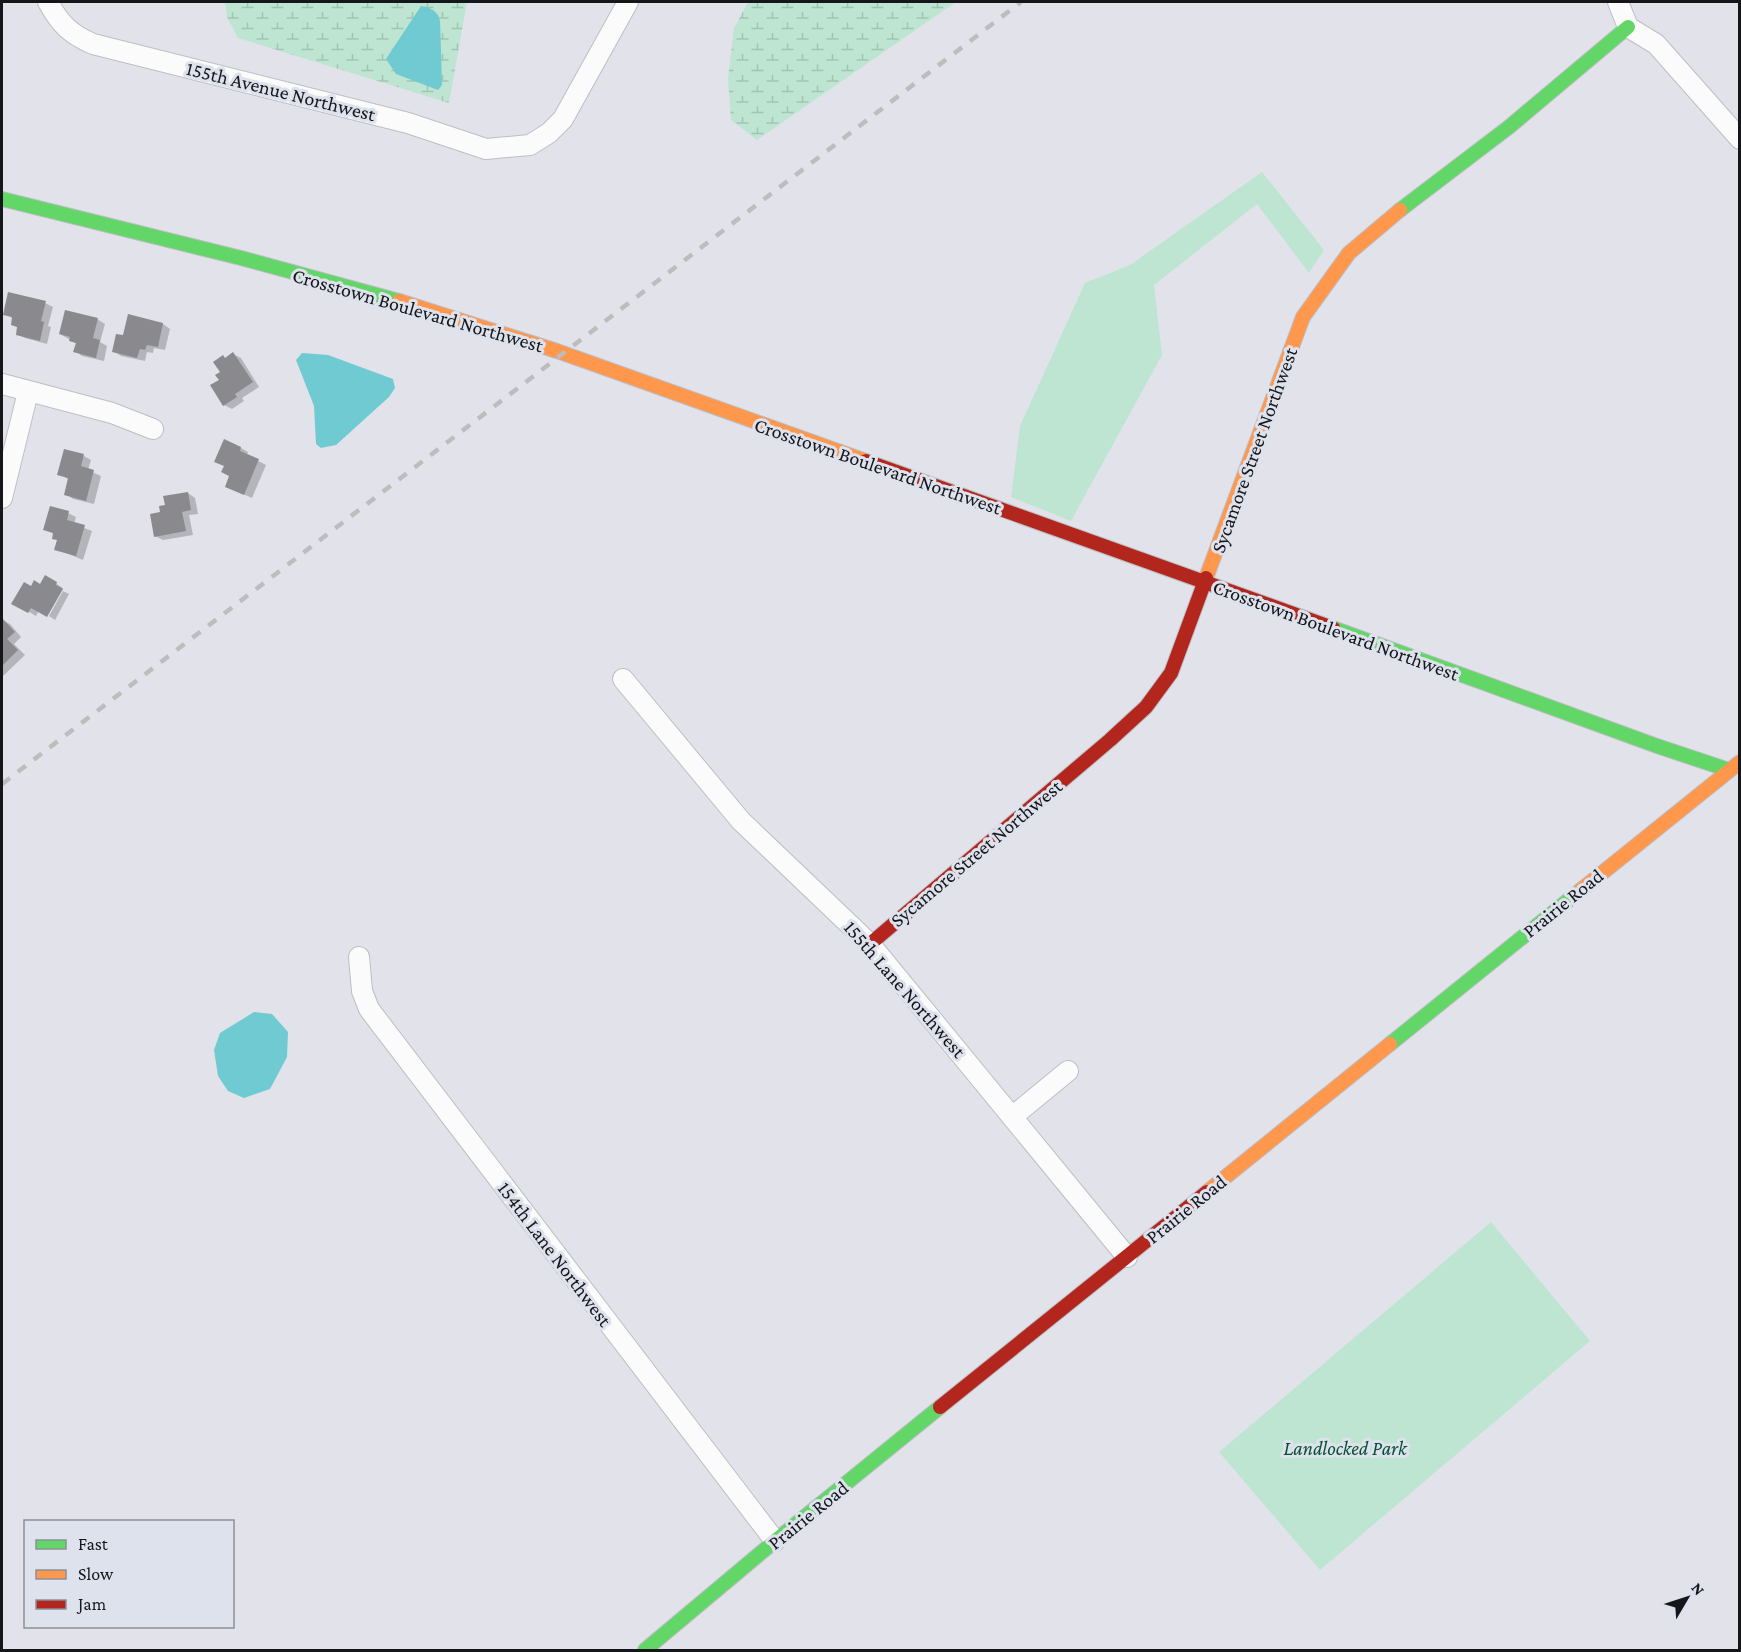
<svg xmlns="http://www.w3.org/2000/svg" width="1741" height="1652" font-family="'Crimson Pro',serif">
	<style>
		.wetland { fill: url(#wetland-marsh) }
		.park { fill: #bde5d2 }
		.water { fill: #70cad1 }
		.shadow { fill: #0003 }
		.building { fill: #89898e }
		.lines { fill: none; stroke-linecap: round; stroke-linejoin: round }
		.street-casing { stroke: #bdbec4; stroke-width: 22 }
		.fast-casing { stroke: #bdbec4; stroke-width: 16 }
		.slow-casing { stroke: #bdbec4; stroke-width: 16 }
		.jam-casing { stroke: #bdbec4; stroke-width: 16 }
		.street { stroke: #fbfbfc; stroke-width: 20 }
		.fast { stroke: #63d668; stroke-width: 14 }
		.slow { stroke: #ff974d; stroke-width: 14 }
		.jam { stroke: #b3261e; stroke-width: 14 }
		.rail { stroke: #bdbdbe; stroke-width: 4.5; stroke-dasharray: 10 10; stroke-linecap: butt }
		.labels { text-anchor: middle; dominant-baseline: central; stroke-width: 6; stroke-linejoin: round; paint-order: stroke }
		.street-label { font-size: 20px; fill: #141619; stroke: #dee2ed }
		.park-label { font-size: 20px; font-style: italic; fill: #075133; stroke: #dee2ed }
	</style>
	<defs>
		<pattern id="wetland-marsh" width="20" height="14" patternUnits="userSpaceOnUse" patternTransform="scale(1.5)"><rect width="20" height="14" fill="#bde5d2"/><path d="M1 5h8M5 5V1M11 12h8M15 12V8" fill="none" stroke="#a2c4b4"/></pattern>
	</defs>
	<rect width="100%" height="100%" fill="#e2e3ea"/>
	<!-- wetland -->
	<g class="wetland">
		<path d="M225 2H467L449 103 238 38 227 17Z"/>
		<path d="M748 2H956L757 140 731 120 728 78 734 28Z"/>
	</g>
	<!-- park -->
	<g class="park">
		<path d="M1262 172 1324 250 1309 273 1257 204 1154 285 1162 355 1071 521 1011 497 1020 426 1085 283 1130 265Z"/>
		<path d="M1491 1222 1590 1341 1320 1570 1219 1452Z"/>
	</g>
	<!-- water -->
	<g class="water">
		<path d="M421 6C431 8 438 11 440 21L442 85 438 90 396 74 386 59Z"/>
		<path d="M302 353 328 355 393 379 395 388 389 397 336 445 321 448 316 444 314 406 296 360Z"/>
		<path d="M254 1012 272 1014 288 1032 287 1057 270 1089 244 1098 228 1091 218 1076 214 1050 220 1033Z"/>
	</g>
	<!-- shadow -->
	<g class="shadow">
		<path d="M45 303 53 307 48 326 51 327 47 344 25 338 17 334 19 328 12 318 5 314Z"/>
		<path d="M129 316 163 324 170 329 165 350 154 348 153 353 147 352 145 361 121 356 114 351 124 337Z"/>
		<path d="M97 319 105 324 100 342 107 346 104 361 82 356 75 351 77 344 60 334Z"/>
		<path d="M233 354 241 358 259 387 242 398 244 401 232 409 224 405 221 380 223 357 226 359Z"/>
		<path d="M225 441 241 448 248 452 247 455 266 465 252 498 234 490 231 476 225 466Z"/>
		<path d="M65 451 84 456 91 460 88 470 101 476 94 504 73 499 66 494 70 480 59 474Z"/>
		<path d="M188 493 195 498 198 514 189 515 193 535 163 540 155 536 167 506Z"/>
		<path d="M68 513 76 517 74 524 92 531 83 560 56 549 58 541 54 534 45 529Z"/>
		<path d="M46 577 63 588 46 615 39 610 36 616 14 603 32 588 41 586Z"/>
		<path d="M63 591 69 594 55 620 49 616Z"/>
		<path d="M2 620 10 624 21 637 14 644 25 655 3 676Z"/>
	</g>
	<!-- building -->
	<g class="building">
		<path d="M8 292 46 301 41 321 44 322 40 341 16 335 17 327 11 325 12 317 3 315Z"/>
		<path d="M65 310 98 318 93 338 100 340 96 358 73 352 76 343 69 341 70 337 59 334Z"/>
		<path d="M128 314 163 323 158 347 147 345 145 350 140 349 137 358 112 352 116 334 123 335Z"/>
		<path d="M233 352 253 382 235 394 237 397 223 406 210 385 219 380 215 375 220 372 213 362 223 355 225 358Z"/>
		<path d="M224 439 241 447 240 451 259 459 244 495 225 487 229 476 221 472 224 466 214 462Z"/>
		<path d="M64 449 84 454 81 466 94 470 86 501 64 495 68 478 57 475Z"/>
		<path d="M188 492 191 510 182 512 186 531 154 537 150 514 160 512 159 506 165 505 163 496Z"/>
		<path d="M50 506 69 511 67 520 85 525 76 556 54 550 57 540 52 539 53 533 43 530Z"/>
		<path d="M45 575 57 582 56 585 63 589 47 617 31 608 28 613 11 604 24 582 31 586 34 580 40 584Z"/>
		<path d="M2 618 15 632 7 639 18 650 2 666Z"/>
	</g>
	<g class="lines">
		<defs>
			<g id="street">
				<path d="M48 2C60 24 70 34 93 44L408 123 486 149 530 145 549 133 563 119 628 2"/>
				<path d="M1618 2 1628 27 1656 44 1740 139"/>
				<path d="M2 384 112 413 153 429"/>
				<path d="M2 498 28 392"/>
				<path d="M623 679 741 821 870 944 1127 1257"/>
				<path d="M359 957 362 991 369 1009 775 1541"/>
				<path d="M1012 1117 1068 1071"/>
			</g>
			<g id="fast">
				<path d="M2 199 241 258 399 301"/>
				<path d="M1400 210 1509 127 1628 27"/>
				<path d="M1333 628 1657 746 1729 770"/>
				<path d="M1390 1044 1581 890"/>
				<path d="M645 1650 775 1541 940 1407"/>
			</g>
			<g id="slow">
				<path d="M399 301 557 351 866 461"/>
				<path d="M1206 578 1303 317 1349 253 1400 210"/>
				<path d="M1581 890 1740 762"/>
				<path d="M1207 1192 1390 1044"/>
			</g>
			<g id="jam">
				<path d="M866 461 1333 628"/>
				<path d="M870 944 1110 740 1146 707 1171 673 1206 578"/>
				<path d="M940 1407 1207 1192"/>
			</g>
		</defs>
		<!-- street casing -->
		<use href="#street" class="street-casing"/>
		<!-- fast casing -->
		<use href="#fast" class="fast-casing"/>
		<!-- slow casing -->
		<use href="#slow" class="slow-casing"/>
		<!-- jam casing -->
		<use href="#jam" class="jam-casing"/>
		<!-- street -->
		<use href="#street" class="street"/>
		<!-- fast -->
		<use href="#fast" class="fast"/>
		<!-- slow -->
		<use href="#slow" class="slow"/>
		<!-- jam -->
		<use href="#jam" class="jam"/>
		<!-- rail -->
		<path class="rail" d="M2 784 1021 2"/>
	</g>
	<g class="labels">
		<!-- street labels -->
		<g class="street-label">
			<text transform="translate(281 91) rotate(14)">155th Avenue Northwest</text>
			<text transform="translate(418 310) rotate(16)">Crosstown Boulevard Northwest</text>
			<text transform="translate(1254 450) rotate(-70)">Sycamore Street Northwest</text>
			<text transform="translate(878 466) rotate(19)">Crosstown Boulevard Northwest</text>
			<text transform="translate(1336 630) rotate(20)">Crosstown Boulevard Northwest</text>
			<text transform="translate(976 853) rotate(-40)">Sycamore Street Northwest</text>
			<text transform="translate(1563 903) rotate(-39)">Prairie Road</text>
			<text transform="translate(905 989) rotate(49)">155th Lane Northwest</text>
			<text transform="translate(1186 1209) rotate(-39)">Prairie Road</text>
			<text transform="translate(555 1254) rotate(53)">154th Lane Northwest</text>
			<text transform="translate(808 1515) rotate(-39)">Prairie Road</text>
		</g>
		<!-- park labels -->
		<g class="park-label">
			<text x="1345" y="1448">Landlocked Park</text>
		</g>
	</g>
	<!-- border -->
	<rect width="1741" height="1652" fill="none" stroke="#141619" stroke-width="6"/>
	<!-- legend -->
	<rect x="24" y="1520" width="210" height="108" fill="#dee2ed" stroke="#8d9098" stroke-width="1.5"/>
	<rect x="36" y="1540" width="30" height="9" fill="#63d668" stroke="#8d9098" stroke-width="1.5"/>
	<text x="78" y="1550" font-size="18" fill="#141619">Fast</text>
	<rect x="36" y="1570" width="30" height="9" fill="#ff974d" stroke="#8d9098" stroke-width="1.5"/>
	<text x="78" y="1580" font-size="18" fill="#141619">Slow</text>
	<rect x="36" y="1600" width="30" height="9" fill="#b3261e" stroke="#8d9098" stroke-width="1.5"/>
	<text x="78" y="1610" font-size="18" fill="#141619">Jam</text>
	<!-- north arrow -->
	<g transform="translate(1687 1598) rotate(51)" stroke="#dee2ed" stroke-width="4.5" paint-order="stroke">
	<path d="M0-4.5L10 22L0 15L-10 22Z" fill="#141619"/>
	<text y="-9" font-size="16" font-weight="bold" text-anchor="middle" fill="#141619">N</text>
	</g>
</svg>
